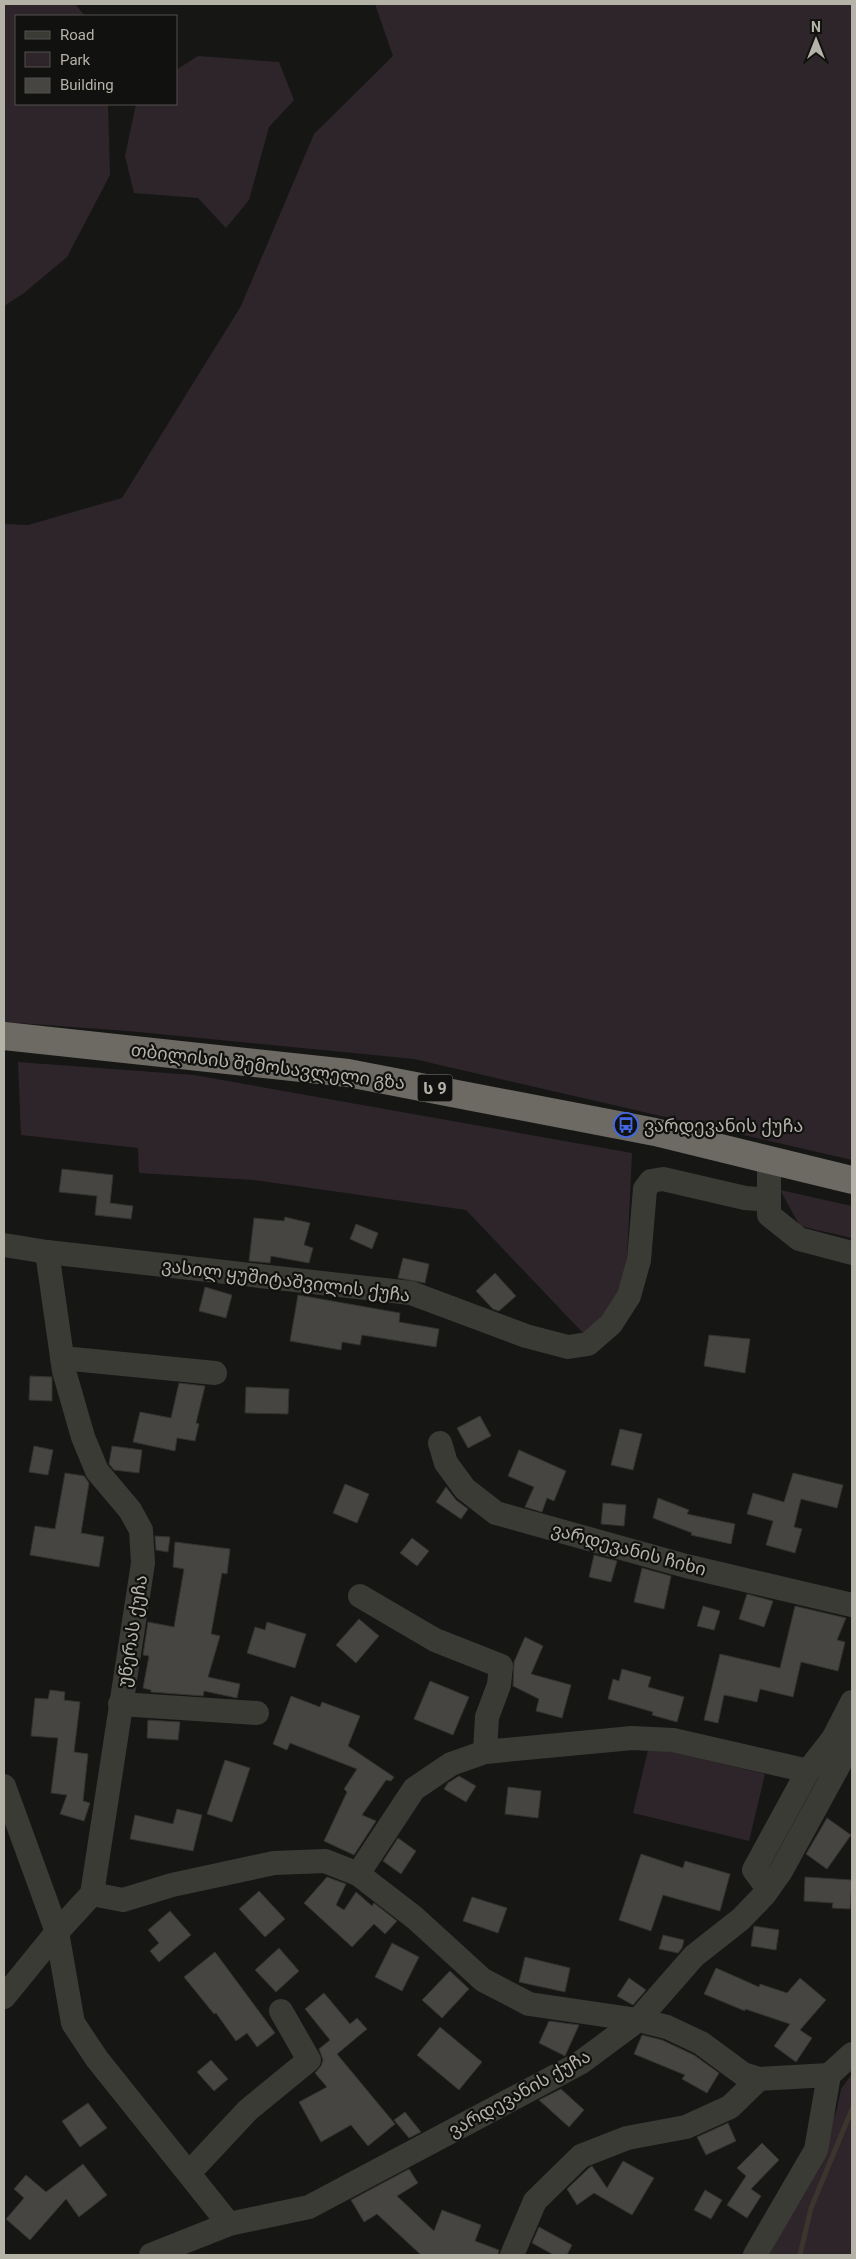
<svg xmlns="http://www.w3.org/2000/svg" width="856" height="2259" font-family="Roboto,'Noto Sans Georgian',sans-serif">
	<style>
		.green { fill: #2e252b }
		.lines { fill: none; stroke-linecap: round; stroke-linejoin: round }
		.stream { stroke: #3b352e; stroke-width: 5 }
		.building { fill: #464542; stroke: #32322f }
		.minor { stroke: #3b3b36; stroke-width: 24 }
		.highway { stroke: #6c6a63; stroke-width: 28 }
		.labels { text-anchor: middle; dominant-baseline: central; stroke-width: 4.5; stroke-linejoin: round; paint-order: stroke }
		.shield { fill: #111110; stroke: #84827a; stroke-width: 1 }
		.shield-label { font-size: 16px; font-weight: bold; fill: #b5b2a8 }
		.street-label { font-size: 18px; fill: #b5b2a8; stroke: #111110 }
		.poi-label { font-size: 18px; fill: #b5b2a8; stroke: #111110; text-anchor: start }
	</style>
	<rect width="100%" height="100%" fill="#161615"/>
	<!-- green -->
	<g class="green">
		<path d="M4 4H75L85 16H16V104H108L110 175 67 257 24 293 4 306Z"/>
		<path d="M375 4H852V1160L414 1059 128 1031 4 1022V524L28 525 122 498 241 306 314 134 393 56Z"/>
		<path d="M198 56 279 62 294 100 269 127 249 200 226 228 198 198 134 193 125 156 136 104H176V70Z"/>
		<path d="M18 1062 194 1075 632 1153 627 1259 620 1295 604 1317 583 1333 466 1210 254 1180 139 1173 138 1148 21 1135Z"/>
		<path d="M780 1190 852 1206V1238L800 1226Z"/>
		<path d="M649 1746 765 1774 749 1841 633 1813Z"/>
		<path d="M852 2074V2255H769L818 2163 837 2109 841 2089Z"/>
	</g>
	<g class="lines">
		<!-- stream -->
		<path class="stream" d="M800 2255 811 2208 852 2109"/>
	</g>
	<!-- building -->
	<g class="building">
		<path d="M62 1169 113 1175 110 1203 133 1206 131 1219 95 1215 97 1196 59 1192Z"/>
		<path d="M285 1217 310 1223 304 1245 313 1248 309 1263 271 1256 270 1263 249 1261 254 1218 284 1221Z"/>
		<path d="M356 1224 378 1233 372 1249 350 1239Z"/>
		<path d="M403 1258 429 1264 425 1283 398 1278Z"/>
		<path d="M495 1273 516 1296 499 1311 493 1309 476 1291Z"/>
		<path d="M205 1287 232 1295 226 1318 199 1311Z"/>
		<path d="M298 1295 400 1313 399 1322 439 1329 436 1347 362 1335 360 1345 342 1342 341 1350 290 1341Z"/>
		<path d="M709 1335 750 1339 745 1373 704 1366Z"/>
		<path d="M30 1376 52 1377V1401L29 1400Z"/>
		<path d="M179 1383 205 1386 196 1423 199 1424 195 1441 177 1438 175 1451 133 1442 140 1412 171 1418Z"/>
		<path d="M246 1387 289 1389 288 1414 245 1413Z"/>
		<path d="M480 1416 491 1436 468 1448 457 1428Z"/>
		<path d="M620 1429 642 1434 633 1470 611 1465Z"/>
		<path d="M34 1446 53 1450 48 1475 29 1472Z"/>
		<path d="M112 1446 142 1450 139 1473 114 1470 109 1464Z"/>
		<path d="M519 1450 566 1471 554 1501 547 1498 542 1512 525 1507 534 1487 508 1476Z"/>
		<path d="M65 1473 84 1476 89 1483 81 1533 104 1537 99 1567 30 1555 35 1526 55 1529Z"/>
		<path d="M793 1473 843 1485 837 1508 801 1499 794 1527 802 1529 795 1553 766 1545 773 1521 747 1514 753 1493 784 1502Z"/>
		<path d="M345 1484 369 1494 357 1523 333 1513Z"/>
		<path d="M446 1487 456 1500 468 1509 461 1519 436 1502Z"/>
		<path d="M658 1498 689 1510 687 1514 735 1524 731 1544 691 1535 692 1533 653 1518Z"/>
		<path d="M603 1503 626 1505 624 1526 601 1524Z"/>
		<path d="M155 1536 170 1537 168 1552 156 1550Z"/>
		<path d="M412 1538 429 1551 417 1566 400 1553Z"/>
		<path d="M175 1542 230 1549 227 1574 222 1573 211 1634 220 1636 208 1677 240 1684 237 1698 204 1691 203 1696 151 1692V1690L143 1688 149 1656 143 1655 148 1622 174 1627 184 1569 173 1567Z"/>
		<path d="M594 1555 617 1561 611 1582 589 1577Z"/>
		<path d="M642 1568 671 1576 664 1609 634 1602Z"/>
		<path d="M747 1594 773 1601 764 1627 739 1619Z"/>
		<path d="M703 1606 720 1611 714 1630 697 1626Z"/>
		<path d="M795 1606 846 1618 837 1640 845 1642 838 1671 801 1662 793 1697 760 1689 757 1702 724 1695 718 1723 704 1720 720 1654 780 1668Z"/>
		<path d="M359 1619 379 1636 356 1663 336 1645Z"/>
		<path d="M267 1622 306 1634 295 1668 247 1653 255 1627 265 1630Z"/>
		<path d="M525 1637 543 1646 531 1674 571 1685 562 1718 536 1711 539 1699 513 1686 514 1662Z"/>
		<path d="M622 1669 651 1677 648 1687 684 1697 677 1722 652 1715 653 1712 608 1699 613 1679 619 1681Z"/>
		<path d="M430 1681 469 1697 453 1735 414 1719Z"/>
		<path d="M50 1690 65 1692 64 1700 80 1702 74 1752 88 1754 83 1801 90 1803 84 1821 60 1814 67 1795 51 1793 58 1738 31 1736 35 1698 48 1699Z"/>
		<path d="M291 1696 320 1707 322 1702 360 1716 348 1746 394 1777 391 1781 386 1780 362 1815 376 1821 354 1855 324 1841 347 1792 344 1789 357 1769 290 1743 287 1750 273 1744Z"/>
		<path d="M148 1720 180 1722 178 1740 147 1738Z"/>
		<path d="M225 1760 250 1768 232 1822 207 1814Z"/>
		<path d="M459 1776 476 1786 466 1802 444 1789 448 1783Z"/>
		<path d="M508 1787 541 1791 538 1818 505 1814Z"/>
		<path d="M177 1809 202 1815 193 1851 130 1839 135 1815 173 1824Z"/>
		<path d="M827 1818 851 1835 827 1869 806 1854Z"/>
		<path d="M398 1838 416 1851 401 1874 383 1861Z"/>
		<path d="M641 1854 683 1868 685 1861 730 1874 720 1911 663 1895 651 1931 619 1920Z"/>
		<path d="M327 1877 346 1884 336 1905 344 1910 356 1892 372 1906 374 1903 397 1921 385 1934 374 1924 352 1947 304 1903Z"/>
		<path d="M805 1877 852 1880 850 1909 832 1908 833 1903 804 1901Z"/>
		<path d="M259 1891 285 1919 265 1937 239 1909Z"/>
		<path d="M472 1897 507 1908 498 1933 463 1921Z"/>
		<path d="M170 1911 191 1935 159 1962 150 1951 159 1943 148 1930Z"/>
		<path d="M754 1926 779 1930 776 1950 751 1946Z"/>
		<path d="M663 1935 684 1940 682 1948 678 1953 659 1949Z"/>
		<path d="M392 1943 419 1957 402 1991 375 1977Z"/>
		<path d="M279 1948 299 1971 276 1992 255 1970Z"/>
		<path d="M215 1952 275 2033 257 2047 247 2033 236 2041 216 2013 214 2014 184 1977Z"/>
		<path d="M525 1957 570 1968 565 1992 519 1982Z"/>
		<path d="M716 1968 759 1987 760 1984 787 1993 800 1978 826 2000 800 2030 812 2038 796 2062 774 2046 790 2024 745 2009V2011L704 1994Z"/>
		<path d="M450 1971 469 1989 442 2018 422 2000Z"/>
		<path d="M629 1978 646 1990 633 2005 617 1996Z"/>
		<path d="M324 1993 350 2024 357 2018 367 2029 337 2054 395 2124 368 2146 351 2125 321 2142 299 2102 327 2087 315 2073 321 2066 323 2060 319 2049 330 2040 305 2009Z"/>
		<path d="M549 2021 579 2025 565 2056 539 2043Z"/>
		<path d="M440 2027 482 2062 459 2090 417 2055Z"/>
		<path d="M642 2035 662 2040 694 2055 719 2073 707 2093 682 2079 685 2075 634 2054Z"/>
		<path d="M211 2060 228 2079 214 2091 197 2072Z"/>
		<path d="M561 2089 584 2110 569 2127 539 2100Z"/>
		<path d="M88 2103 107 2128 80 2147 62 2121Z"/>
		<path d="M405 2112 421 2132 409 2138 394 2120Z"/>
		<path d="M728 2123 736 2141 706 2155 697 2137Z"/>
		<path d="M762 2143 779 2160 751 2189 761 2196 747 2218 727 2205 746 2176 737 2168Z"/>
		<path d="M623 2161 654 2178 632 2215 594 2193 577 2205 567 2189 589 2168 592 2166 607 2188Z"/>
		<path d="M83 2164 107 2195 79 2217 66 2199 30 2240 6 2219 24 2198 14 2189 26 2175 46 2192Z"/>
		<path d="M409 2169 418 2183 397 2196 434 2231 442 2210 481 2225 475 2241 499 2250 498 2255H421L377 2214 364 2222 351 2200Z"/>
		<path d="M705 2190 722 2200 711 2219 694 2210Z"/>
		<path d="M539 2227 572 2245 567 2255H554L532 2243Z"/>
	</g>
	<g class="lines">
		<!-- minor -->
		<g class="minor">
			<path d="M769 1160V1215L799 1239 852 1253"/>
			<path d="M4 1245 47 1252 411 1293 526 1336 568 1347 588 1344 611 1324 629 1296 639 1260 645 1189 651 1181 663 1179 745 1198 769 1200"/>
			<path d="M62 1358 215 1373"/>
			<path d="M440 1443 446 1463 465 1489 496 1513 686 1566 852 1605"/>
			<path d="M360 1596 435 1640 501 1666 499 1685 487 1717 485 1752"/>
			<path d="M120 1704 257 1713"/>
			<path d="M4 1786 57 1932 73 2023 97 2059 229 2224"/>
			<path d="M358 1874 414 1789 451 1764 485 1752 632 1738 673 1740 808 1771"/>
			<path d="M768 1889 754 1870 808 1771 833 1739 852 1702"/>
			<path d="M92 1894 123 1900 172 1885 274 1863 325 1861 358 1874 415 1918 483 1980 529 2004 638 2020 667 2027 701 2043 743 2074 759 2079 829 2075"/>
			<path d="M4 1997 57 1932 92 1894 143 1563 141 1530 130 1510 97 1471 83 1437 64 1371 47 1252"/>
			<path d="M189 2173 248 2110 309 2060 281 2011"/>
			<path d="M151 2255 229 2224 309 2207 580 2063 638 2020 694 1956 741 1919 764 1895 781 1871 852 1741"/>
			<path d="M512 2255 535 2201 581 2156 627 2138 686 2127 730 2107 759 2079"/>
			<path d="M755 2255 816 2150 829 2075 852 2054"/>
		</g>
		<!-- highway -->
		<path class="highway" d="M4 1036 348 1073 655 1132 852 1180"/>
	</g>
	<!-- icons -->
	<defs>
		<symbol id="bus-ring" viewBox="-11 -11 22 22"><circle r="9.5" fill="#111110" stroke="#4268e1" stroke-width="1.5"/><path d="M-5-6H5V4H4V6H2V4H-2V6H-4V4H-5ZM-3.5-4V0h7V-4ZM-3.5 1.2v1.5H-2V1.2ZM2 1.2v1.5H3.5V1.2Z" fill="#4268e1"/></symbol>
	</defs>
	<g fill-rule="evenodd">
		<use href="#bus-ring" x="612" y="1111" width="28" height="28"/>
	</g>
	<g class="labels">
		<!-- shield labels -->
		<rect class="shield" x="417.5" y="1074.5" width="35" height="27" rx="4"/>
		<g class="shield-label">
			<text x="435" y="1088">ს 9</text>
		</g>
		<!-- street labels -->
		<g class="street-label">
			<text transform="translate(268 1066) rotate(7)">თბილისის შემოსავლელი გზა</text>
			<text transform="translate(286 1280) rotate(7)">ვასილ ყუშიტაშვილის ქუჩა</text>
			<text transform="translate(629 1549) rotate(15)">ვარდევანის ჩიხი</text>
			<text transform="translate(132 1631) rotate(-81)">უწერას ქუჩა</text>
			<text transform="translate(519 2093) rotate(-29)">ვარდევანის ქუჩა</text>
		</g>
		<!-- poi labels -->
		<g class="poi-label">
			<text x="644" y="1125">ვარდევანის ქუჩა</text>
		</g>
	</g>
	<!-- border -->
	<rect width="856" height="2259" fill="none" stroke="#b5b2a8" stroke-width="10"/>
	<!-- legend -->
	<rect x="15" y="15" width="162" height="90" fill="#111110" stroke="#53514d"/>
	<rect x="25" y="31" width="25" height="8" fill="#3b3b36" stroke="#53514d"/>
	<text x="60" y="40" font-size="15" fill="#b5b2a8">Road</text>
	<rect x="25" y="52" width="25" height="15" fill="#2e252b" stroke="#53514d"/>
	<text x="60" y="65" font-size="15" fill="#b5b2a8">Park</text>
	<rect x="25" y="78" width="25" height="15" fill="#464542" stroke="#53514d"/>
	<text x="60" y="90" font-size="15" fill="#b5b2a8">Building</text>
	<!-- north arrow -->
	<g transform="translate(816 40)" stroke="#111110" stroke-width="4" paint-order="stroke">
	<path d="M0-4L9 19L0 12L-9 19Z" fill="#b5b2a8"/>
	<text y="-8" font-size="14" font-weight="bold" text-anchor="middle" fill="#b5b2a8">N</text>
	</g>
</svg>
